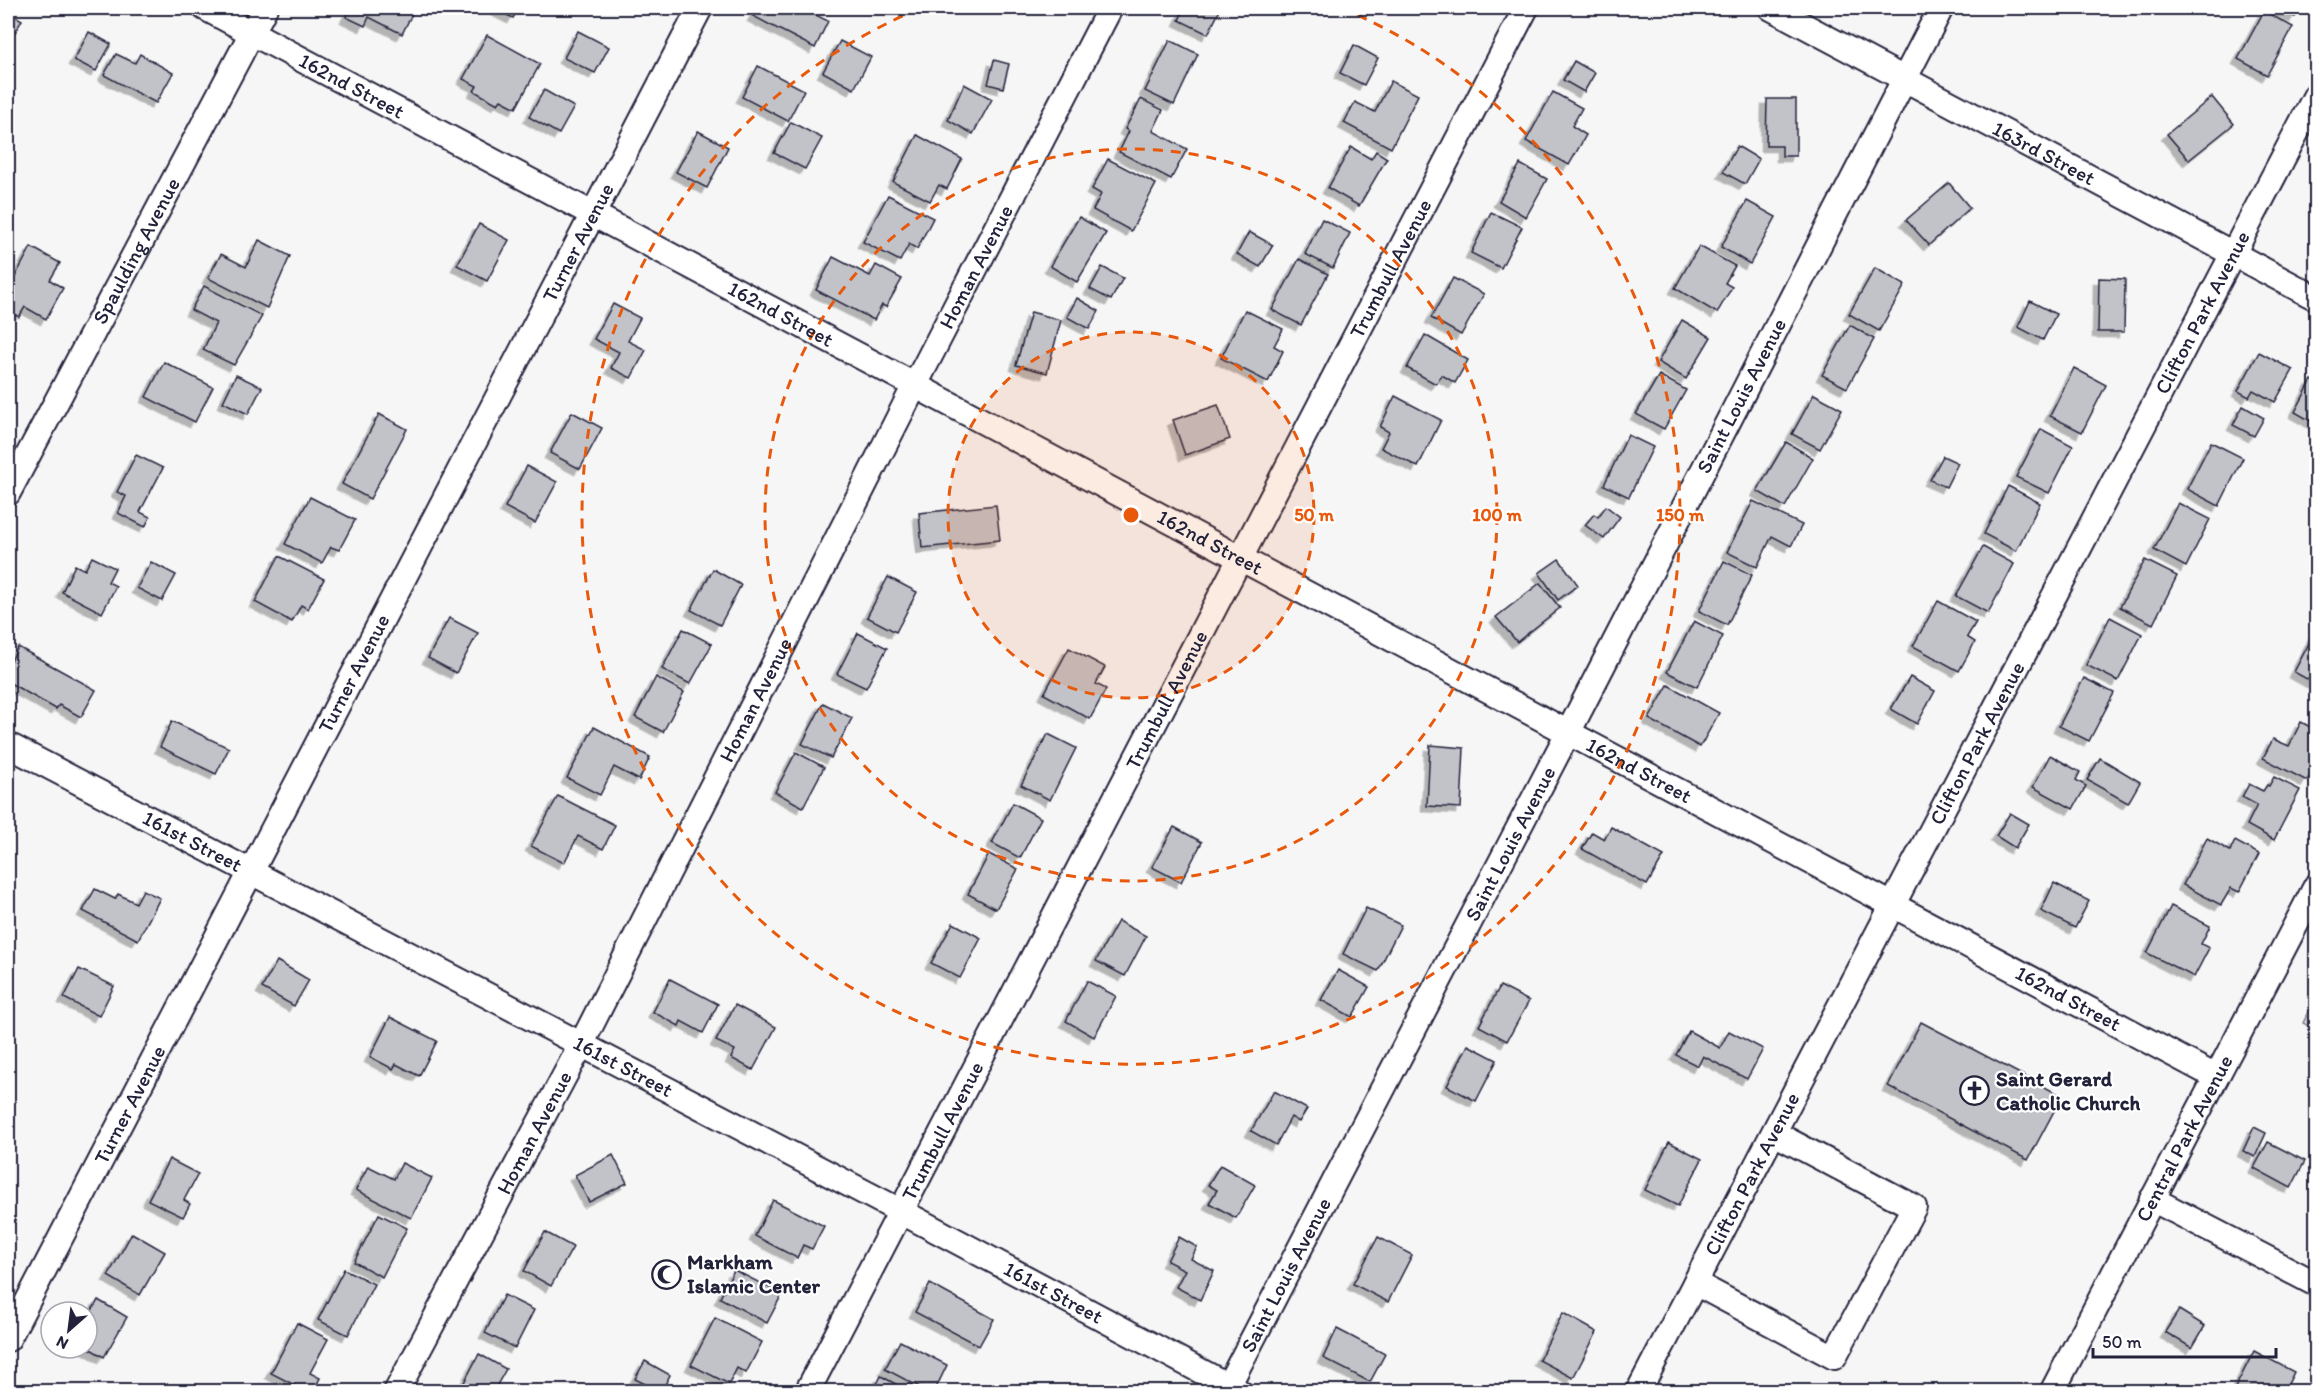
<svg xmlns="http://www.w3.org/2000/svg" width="2324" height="1399" font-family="Itim,sans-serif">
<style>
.green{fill:#d7d7db;stroke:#7c7c8b;stroke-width:1.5}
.building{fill:#c2c2c9;stroke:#22223b;stroke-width:1.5;filter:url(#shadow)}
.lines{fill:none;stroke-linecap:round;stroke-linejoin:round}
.minor-casing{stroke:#22223b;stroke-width:28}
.minor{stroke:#fff;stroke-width:24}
.ring{fill:none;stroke:#e8590c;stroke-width:3;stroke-dasharray:10 8}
.labels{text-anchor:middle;stroke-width:4.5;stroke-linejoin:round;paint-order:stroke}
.street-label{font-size:21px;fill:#22223b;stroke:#fff}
.poi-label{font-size:21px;font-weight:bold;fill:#22223b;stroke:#fff;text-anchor:start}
.centre{fill:#e8590c;stroke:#fff;stroke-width:3}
.ring-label{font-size:18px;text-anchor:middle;font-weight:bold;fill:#e8590c;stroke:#fff;stroke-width:4.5;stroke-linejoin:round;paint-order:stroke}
</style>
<defs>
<filter id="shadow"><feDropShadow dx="-5.5" dy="5.5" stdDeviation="0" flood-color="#0004"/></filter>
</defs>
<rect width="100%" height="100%" fill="#f6f6f7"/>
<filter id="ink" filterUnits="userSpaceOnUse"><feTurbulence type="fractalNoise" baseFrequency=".0167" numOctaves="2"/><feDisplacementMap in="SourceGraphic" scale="12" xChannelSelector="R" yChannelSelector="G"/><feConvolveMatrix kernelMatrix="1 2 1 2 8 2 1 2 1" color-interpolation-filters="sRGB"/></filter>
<g filter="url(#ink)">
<polygon class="green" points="2316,997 2316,1030 2303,1023"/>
<g class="building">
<polygon points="351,8 408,8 414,10 402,34 369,17 365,26 346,17"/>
<polygon points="493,8 519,8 513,18"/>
<polygon points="758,8 802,8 828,21 815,48 753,16"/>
<polygon points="1185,8 1221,8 1208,34 1179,20"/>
<polygon points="2276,8 2300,8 2295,17"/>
<polygon points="2264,11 2293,27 2267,75 2238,59"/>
<polygon points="8,12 22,20 10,41 8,39"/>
<polygon points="578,31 609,47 595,73 564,58"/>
<polygon points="89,32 111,44 96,71 74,60"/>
<polygon points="487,35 540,64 516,108 501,100 498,104 474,91 477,86 463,79"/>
<polygon points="1170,40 1198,54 1174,105 1145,91"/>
<polygon points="840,41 871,57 854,89 823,72"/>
<polygon points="1354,45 1378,58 1364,85 1340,73"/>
<polygon points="116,54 135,63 140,54 173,73 156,103 104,75"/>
<polygon points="994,60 1009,64 1003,88 988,84"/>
<polygon points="1574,61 1595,73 1584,92 1563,80"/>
<polygon points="758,66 804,90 788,121 742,97"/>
<polygon points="1391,81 1418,95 1391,148 1344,123 1355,102 1375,112"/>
<polygon points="964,84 992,99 973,134 948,120"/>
<polygon points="544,90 574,107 559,134 529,117"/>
<polygon points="1553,92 1582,108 1572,126 1586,135 1569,165 1526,141"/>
<polygon points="2212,97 2234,124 2189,160 2167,134"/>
<polygon points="1141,99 1163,110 1153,131 1187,149 1171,179 1119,152 1129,131 1125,129"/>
<polygon points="1767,99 1796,99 1796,156 1782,156 1782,146 1766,146"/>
<polygon points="791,122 822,138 805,169 774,153"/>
<polygon points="698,131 728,147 707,188 676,172"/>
<polygon points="917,135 962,159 947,189 939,185 930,201 893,182"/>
<polygon points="1737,146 1759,159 1745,184 1723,172"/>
<polygon points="1351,147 1371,159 1376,151 1387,158 1359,206 1328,188"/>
<polygon points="1108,159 1156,184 1131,231 1093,210 1101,194 1092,189"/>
<polygon points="1520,164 1547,179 1526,217 1499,201"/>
<polygon points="1949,183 1970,208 1929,245 1906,220"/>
<polygon points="888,195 933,218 917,249 909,244 900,261 863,242"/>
<polygon points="1747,201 1776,217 1750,264 1721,247"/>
<polygon points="1491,212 1522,227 1501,268 1471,253"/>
<polygon points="1079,217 1106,233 1077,282 1050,266"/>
<polygon points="1322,219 1350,233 1333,268 1305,254"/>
<polygon points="479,224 509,240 487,281 457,265"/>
<polygon points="1249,232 1273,245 1260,267 1237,254"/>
<polygon points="259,240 290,256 267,308 208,278 221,254 246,267"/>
<polygon points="1699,246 1735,266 1725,283 1732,287 1717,313 1675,288"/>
<polygon points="31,247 60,263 50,280 63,288 46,319 25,307 19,317 8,311 8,290"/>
<polygon points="833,257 870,276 876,265 902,279 886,307 882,305 874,320 816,290"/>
<polygon points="1299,259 1328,274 1301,325 1272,310"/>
<polygon points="1102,267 1123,278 1111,300 1090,289"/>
<polygon points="1875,268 1905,285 1879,331 1849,314"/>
<polygon points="1453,278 1484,294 1461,335 1431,318"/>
<polygon points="2099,278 2125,279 2124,332 2098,332"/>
<polygon points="204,286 262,316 234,365 203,350 216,323 191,310"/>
<polygon points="1077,298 1099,311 1089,329 1067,317"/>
<polygon points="2030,301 2056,314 2043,340 2018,327"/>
<polygon points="613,304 640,318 628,341 646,350 631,378 611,368 619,352 594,339"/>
<polygon points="1245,310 1283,329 1274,346 1283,351 1268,382 1221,358"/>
<polygon points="1031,312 1061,320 1047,373 1016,365"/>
<polygon points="1682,320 1711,337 1686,379 1658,362"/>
<polygon points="1850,325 1874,339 1847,388 1822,375"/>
<polygon points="1425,335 1468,360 1455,383 1442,375 1436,384 1407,368"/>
<polygon points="2259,352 2293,370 2275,402 2253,390 2249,397 2238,391"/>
<polygon points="164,362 213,387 195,422 146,397"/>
<polygon points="2074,368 2106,385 2082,432 2050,416"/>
<polygon points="236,375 262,387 248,414 223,402"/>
<polygon points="1659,375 1686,390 1664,429 1636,414"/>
<polygon points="2312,380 2316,383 2316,424 2295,412"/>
<polygon points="1814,394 1842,409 1820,449 1792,434"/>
<polygon points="1395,396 1441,420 1418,467 1381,448 1389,432 1380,427"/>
<polygon points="1218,405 1230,439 1185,455 1173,420"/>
<polygon points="2243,406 2264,418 2254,436 2233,425"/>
<polygon points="572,412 602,428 580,469 550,453"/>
<polygon points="379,414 407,429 370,499 342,484"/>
<polygon points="2041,429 2073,446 2049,493 2016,477"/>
<polygon points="1628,435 1653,447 1629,497 1604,485"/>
<polygon points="1786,442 1813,458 1785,507 1757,491"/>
<polygon points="2211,442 2243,458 2219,506 2187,489"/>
<polygon points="136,455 163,468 140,512 150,517 145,527 118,513 126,496 117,492"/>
<polygon points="1943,456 1958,463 1946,487 1930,480"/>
<polygon points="527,466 557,482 535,523 505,507"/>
<polygon points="2008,486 2040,503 2016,551 1984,534"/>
<polygon points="310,497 355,520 339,550 331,547 322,563 285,544"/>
<polygon points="1753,501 1802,525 1791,546 1772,536 1757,567 1727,552"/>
<polygon points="2178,503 2210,519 2186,567 2154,550"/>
<polygon points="996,505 1000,540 922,548 919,513"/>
<polygon points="1606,506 1620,517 1604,539 1585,525 1594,514 1598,517"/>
<polygon points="1983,547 2014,564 1988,613 1956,596"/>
<polygon points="279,556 324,579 308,609 301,605 292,622 255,602"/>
<polygon points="92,557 115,568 108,582 116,586 102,613 62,592 75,565 85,570"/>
<polygon points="1559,559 1578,585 1558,600 1539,573"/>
<polygon points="2145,560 2177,576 2153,624 2120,607"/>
<polygon points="1724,561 1752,575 1727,625 1699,611"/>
<polygon points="151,562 176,575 162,601 137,588"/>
<polygon points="713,569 741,585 720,625 691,610"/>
<polygon points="888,577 917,592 896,632 867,617"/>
<polygon points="1540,583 1560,608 1517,642 1496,617"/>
<polygon points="1938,601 1976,622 1967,637 1975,642 1959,671 1913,646"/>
<polygon points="2110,617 2142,634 2118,681 2086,665"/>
<polygon points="449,618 478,633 456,673 428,658"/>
<polygon points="1694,621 1723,636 1697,687 1667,672"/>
<polygon points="683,629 712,644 690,684 662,669"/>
<polygon points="2316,630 2316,684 2294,672"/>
<polygon points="858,633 887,648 866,688 837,674"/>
<polygon points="18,647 96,690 81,717 59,705 56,709 8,682 8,667"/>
<polygon points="1069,648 1105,667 1096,684 1106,689 1090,719 1044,694"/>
<polygon points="656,677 684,692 663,732 635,717"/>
<polygon points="1910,677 1935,691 1917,724 1891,709"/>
<polygon points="2084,678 2114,693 2089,741 2059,726"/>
<polygon points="1668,685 1719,713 1700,747 1649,719"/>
<polygon points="823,703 852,718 831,758 802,744"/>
<polygon points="172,721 229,748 216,774 160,747"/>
<polygon points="2301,722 2316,730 2316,763 2307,781 2263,758 2273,739 2289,746"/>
<polygon points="594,727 650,757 639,780 614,767 600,795 567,778"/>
<polygon points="1048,734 1076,748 1050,800 1021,785"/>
<polygon points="1430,745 1464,748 1461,808 1427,806"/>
<polygon points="796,752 824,767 803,807 775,792"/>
<polygon points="2050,755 2080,772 2076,780 2086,786 2073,809 2033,787"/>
<polygon points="2100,758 2140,782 2128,803 2087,780"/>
<polygon points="2274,777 2300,790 2274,840 2247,825 2257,805 2242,797 2249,784 2263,791 2267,785 2269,786"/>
<polygon points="558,796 615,825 603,849 578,836 564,863 531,846"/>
<polygon points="1013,803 1041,818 1020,858 992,843"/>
<polygon points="2010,813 2029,824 2015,848 1996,836"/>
<polygon points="1174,827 1202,842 1181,882 1152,867"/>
<polygon points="1611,827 1664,856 1647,885 1582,849 1592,832 1604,839"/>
<polygon points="2207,838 2230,851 2235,841 2259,854 2239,892 2231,888 2221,905 2183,885"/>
<polygon points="989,854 1018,869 996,909 968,894"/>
<polygon points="2054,883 2089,901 2075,928 2041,911"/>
<polygon points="95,889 115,899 118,894 136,903 143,890 160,898 138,940 83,911"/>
<polygon points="2171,906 2210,926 2201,944 2209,948 2194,977 2147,953"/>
<polygon points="1366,908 1401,925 1378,971 1343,954"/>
<polygon points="1118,921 1146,936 1125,976 1096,961"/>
<polygon points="953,923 981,938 960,978 931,963"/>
<polygon points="277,961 309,980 294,1006 262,988"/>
<polygon points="79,969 114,986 99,1016 64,998"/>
<polygon points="1338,970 1369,987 1352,1017 1321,1000"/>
<polygon points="670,979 718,1004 703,1033 681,1021 679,1026 653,1012"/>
<polygon points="1087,981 1116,996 1094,1037 1066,1021"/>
<polygon points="1500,986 1529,1001 1507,1041 1479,1026"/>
<polygon points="735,1005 776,1027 753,1070 731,1058 735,1050 716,1041"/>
<polygon points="390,1017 437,1041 419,1076 396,1064 393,1069 370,1057"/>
<polygon points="1921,1022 2062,1096 2028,1160 1888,1086"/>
<polygon points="1689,1031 1720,1048 1729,1031 1763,1049 1747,1079 1703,1056 1698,1066 1676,1055"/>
<polygon points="1468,1045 1497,1060 1476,1101 1447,1086"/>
<polygon points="1274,1091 1307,1109 1299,1122 1291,1117 1276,1145 1251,1131"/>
<polygon points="2254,1127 2266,1133 2255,1157 2243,1151"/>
<polygon points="1669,1142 1702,1159 1678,1206 1645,1190"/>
<polygon points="2268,1142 2305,1161 2291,1188 2254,1168"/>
<polygon points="613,1155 627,1183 589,1202 575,1175"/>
<polygon points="169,1159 198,1174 184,1200 190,1204 183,1217 148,1200"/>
<polygon points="402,1163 432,1178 411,1218 356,1190 368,1166 394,1179"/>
<polygon points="1220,1165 1255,1185 1236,1218 1209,1203 1217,1190 1208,1185"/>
<polygon points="773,1200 824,1226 812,1249 803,1245 797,1258 755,1236"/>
<polygon points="379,1214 407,1228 382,1277 354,1262"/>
<polygon points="545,1232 573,1247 551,1286 524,1271"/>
<polygon points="132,1233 165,1252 140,1295 108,1276"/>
<polygon points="1179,1237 1197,1247 1191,1259 1214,1271 1200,1300 1176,1287 1185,1270 1167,1261"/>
<polygon points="1378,1237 1412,1255 1388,1302 1353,1284"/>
<polygon points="344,1269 374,1284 348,1335 318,1320"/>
<polygon points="734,1270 782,1294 767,1323 720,1298"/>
<polygon points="930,1284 994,1319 979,1346 915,1312"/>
<polygon points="504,1295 534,1310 515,1348 485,1333"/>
<polygon points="98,1300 127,1317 104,1357 87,1347 87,1319"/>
<polygon points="2179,1310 2205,1326 2192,1348 2165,1332"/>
<polygon points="1563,1313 1597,1332 1573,1378 1539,1360"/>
<polygon points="715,1318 762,1342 746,1373 737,1368 729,1384 691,1365"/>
<polygon points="297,1323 328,1339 310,1373 320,1378 313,1392 308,1392 271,1373"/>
<polygon points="1337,1329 1385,1354 1370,1382 1323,1358"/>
<polygon points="900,1341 947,1365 934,1392 929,1392 885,1369"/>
<polygon points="2254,1351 2294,1372 2284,1392 2233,1392"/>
<polygon points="479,1354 506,1369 493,1392 459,1392"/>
<polygon points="645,1361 670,1375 661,1392 635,1379"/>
<polygon points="881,1376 910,1392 873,1392"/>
</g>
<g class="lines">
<defs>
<g id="minor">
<path id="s1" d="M205,8L2216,1077"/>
<path id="s2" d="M1771,8L2316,298"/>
<path id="s3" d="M8,493L265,8"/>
<path id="s4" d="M8,745L902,1212L1240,1392"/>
<polyline points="2152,1199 2316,1284"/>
<polyline points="1695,1283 1834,1357 1914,1207 1774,1133"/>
<path id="s5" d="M8,1339L700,8"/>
<path id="s6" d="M396,1392L581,1045L915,385L1110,8"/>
<path id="s7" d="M807,1392L1526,8"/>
<path id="s8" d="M1225,1392L1568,733L1941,8"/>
<path id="s9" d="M1638,1392L2316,95"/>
<path id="s10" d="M2052,1392L2316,886"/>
</g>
</defs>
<use href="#minor" class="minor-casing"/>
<use href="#minor" class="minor"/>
</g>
</g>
<circle cx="1131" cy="515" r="183" fill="#e8590c" fill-opacity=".12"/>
<g class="ring">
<circle cx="1131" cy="515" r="183"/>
<circle cx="1131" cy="515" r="366"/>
<path d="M1341 8A549 549 0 1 1 921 8"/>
</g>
<defs>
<symbol id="church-ring" viewBox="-11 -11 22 22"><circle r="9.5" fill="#fff" stroke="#22223b" stroke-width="1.5"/><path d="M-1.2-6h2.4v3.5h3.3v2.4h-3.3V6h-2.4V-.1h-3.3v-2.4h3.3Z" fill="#22223b"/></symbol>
<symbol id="mosque-ring" viewBox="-11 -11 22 22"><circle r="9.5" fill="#fff" stroke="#22223b" stroke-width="1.5"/><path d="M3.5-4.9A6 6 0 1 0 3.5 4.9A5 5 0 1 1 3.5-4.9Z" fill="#22223b"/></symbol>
</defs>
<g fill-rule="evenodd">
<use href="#church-ring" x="1958" y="1074" width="33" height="33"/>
<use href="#mosque-ring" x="650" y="1258" width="33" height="33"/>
</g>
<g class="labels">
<g class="street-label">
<text dy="7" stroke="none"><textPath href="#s1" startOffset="166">162nd Street</textPath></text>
<text dy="7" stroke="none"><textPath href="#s2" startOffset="309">163rd Street</textPath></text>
<text dy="7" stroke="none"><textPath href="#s5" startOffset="1236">Turner Avenue</textPath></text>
<text dy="7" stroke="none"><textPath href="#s3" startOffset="274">Spaulding Avenue</textPath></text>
<text dy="7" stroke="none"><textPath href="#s6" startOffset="1266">Homan Avenue</textPath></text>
<text dy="7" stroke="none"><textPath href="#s7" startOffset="1266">Trumbull Avenue</textPath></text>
<text dy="7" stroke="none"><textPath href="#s9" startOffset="1218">Clifton Park Avenue</textPath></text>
<text dy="7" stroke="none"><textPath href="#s1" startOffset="652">162nd Street</textPath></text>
<text dy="7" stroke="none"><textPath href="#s8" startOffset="1122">Saint Louis Avenue</textPath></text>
<text dy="7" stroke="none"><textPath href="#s1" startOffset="1138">162nd Street</textPath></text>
<text dy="7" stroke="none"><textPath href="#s5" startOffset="750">Turner Avenue</textPath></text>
<text dy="7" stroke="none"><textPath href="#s7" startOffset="780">Trumbull Avenue</textPath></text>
<text dy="7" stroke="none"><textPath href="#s6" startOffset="780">Homan Avenue</textPath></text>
<text dy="7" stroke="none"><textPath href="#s9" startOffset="732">Clifton Park Avenue</textPath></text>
<text dy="7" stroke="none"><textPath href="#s1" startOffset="1624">162nd Street</textPath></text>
<text dy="7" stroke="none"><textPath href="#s4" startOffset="208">161st Street</textPath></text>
<text dy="7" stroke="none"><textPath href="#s8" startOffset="618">Saint Louis Avenue</textPath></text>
<text dy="7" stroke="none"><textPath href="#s1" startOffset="2110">162nd Street</textPath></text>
<text dy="7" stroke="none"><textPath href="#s4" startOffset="694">161st Street</textPath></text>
<text dy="7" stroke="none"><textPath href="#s5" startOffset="264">Turner Avenue</textPath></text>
<text dy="7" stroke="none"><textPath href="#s7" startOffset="294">Trumbull Avenue</textPath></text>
<text dy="7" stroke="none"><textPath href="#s6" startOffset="294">Homan Avenue</textPath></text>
<text dy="7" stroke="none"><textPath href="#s10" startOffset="286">Central Park Avenue</textPath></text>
<text dy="7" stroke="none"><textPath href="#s9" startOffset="246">Clifton Park Avenue</textPath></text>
<text dy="7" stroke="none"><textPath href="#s8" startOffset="132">Saint Louis Avenue</textPath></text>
<text dy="7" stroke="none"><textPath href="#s4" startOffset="1180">161st Street</textPath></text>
</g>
<g class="poi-label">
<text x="1996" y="1086">Saint Gerard<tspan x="1996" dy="24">Catholic Church</tspan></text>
<text x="687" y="1269">Markham<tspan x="687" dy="24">Islamic Center</tspan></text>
</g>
</g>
<circle cx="1131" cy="515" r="9" class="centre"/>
<g class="ring-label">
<text x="1314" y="521">50 m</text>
<text x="1497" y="521">100 m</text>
<text x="1680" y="521">150 m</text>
</g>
<rect width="2324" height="1399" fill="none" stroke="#fff" stroke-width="30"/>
<rect x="15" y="15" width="2294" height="1369" fill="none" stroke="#22223b" stroke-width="2" filter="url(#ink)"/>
<g transform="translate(69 1330) rotate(208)"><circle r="28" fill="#ffffff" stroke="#a7a7b1" stroke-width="1.5"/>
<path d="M0-4.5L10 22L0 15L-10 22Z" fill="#22223b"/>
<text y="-9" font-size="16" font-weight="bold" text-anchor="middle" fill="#22223b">N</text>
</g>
<path d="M2093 1348v9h183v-9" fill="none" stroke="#22223b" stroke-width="3"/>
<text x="2102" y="1348" font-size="18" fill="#22223b" stroke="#ffffff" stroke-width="4.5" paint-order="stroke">50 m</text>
</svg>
